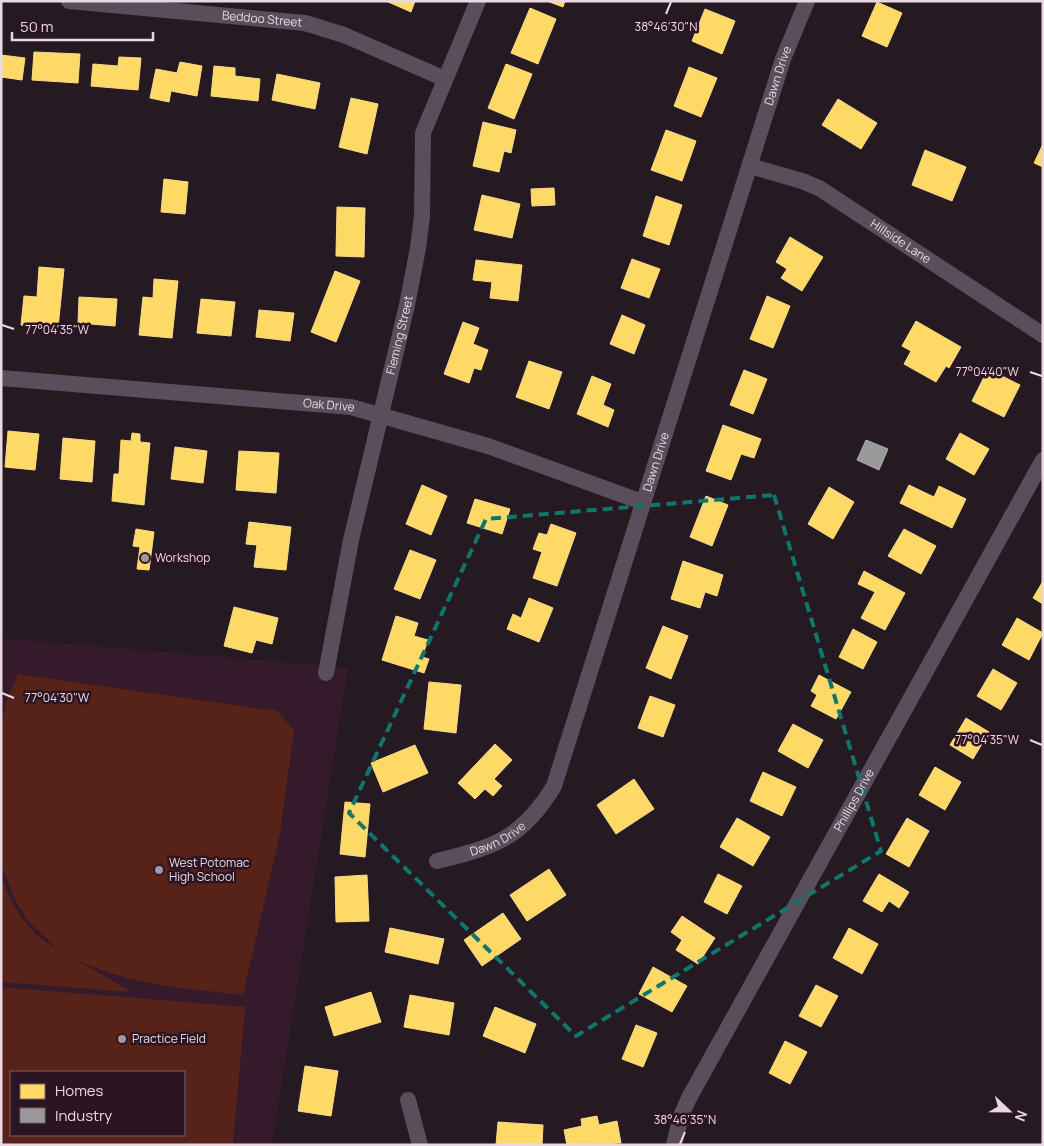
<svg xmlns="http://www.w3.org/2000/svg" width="1044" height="1146" font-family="Manrope,sans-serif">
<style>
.built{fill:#341a2a;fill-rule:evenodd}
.green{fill:#572318;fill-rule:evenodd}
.homes{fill:#ffd966;stroke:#f8d98b}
.industry{fill:#999;stroke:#b1acaf}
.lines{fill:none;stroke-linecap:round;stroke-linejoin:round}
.minor{stroke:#5a4e5c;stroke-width:16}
.marked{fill:none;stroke:#0f766e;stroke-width:4;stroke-dasharray:10 6;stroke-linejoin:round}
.ticks{fill:none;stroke:#e9d8e1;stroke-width:2}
.poi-dot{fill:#a5969e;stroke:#2b1523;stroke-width:2}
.labels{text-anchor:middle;stroke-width:5;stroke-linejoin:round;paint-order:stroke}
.street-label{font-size:12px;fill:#e9d8e1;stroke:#2b1523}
.poi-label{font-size:12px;fill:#e9d8e1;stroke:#2b1523;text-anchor:start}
.ticks-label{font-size:12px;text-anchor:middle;fill:#e9d8e1;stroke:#2b1523;stroke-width:5;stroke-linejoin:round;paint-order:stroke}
</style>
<rect width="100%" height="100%" fill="#261a22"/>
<path class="built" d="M1,638L348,668L272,1145H1ZM11,1072H184V1135H11Z"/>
<g class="green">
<path d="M18,674L277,711L294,730L280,833L243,995C185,988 124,985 72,957L131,992L1,982V876C11,903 29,937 57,948L29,922L16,902L1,863V724L8,697Z"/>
<path d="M1,987L245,1007L233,1145H1ZM11,1072H184V1135H11Z"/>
</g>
<g class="homes">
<polygon points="386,1 415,1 411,12"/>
<polygon points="547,1 565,1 563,7"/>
<polygon points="877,2 902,13 887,47 862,36"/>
<polygon points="530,8 556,19 538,64 511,53"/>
<polygon points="705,9 735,21 722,54 692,41"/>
<polygon points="34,52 80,54 78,83 32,80"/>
<polygon points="1,55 25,58 22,80 1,77"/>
<polygon points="119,57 141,58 138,90 91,86 93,64 118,66"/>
<polygon points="180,62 202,66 197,96 171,91 169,102 150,98 156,69 177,73"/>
<polygon points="506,64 532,74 514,119 488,108"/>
<polygon points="214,66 235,68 235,76 260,79 258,101 211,96"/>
<polygon points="689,67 717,78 701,117 674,106"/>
<polygon points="277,74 320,83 315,109 272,100"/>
<polygon points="351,98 378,104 367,154 339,147"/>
<polygon points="838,99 877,123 861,149 822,125"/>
<polygon points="483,122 516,130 511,153 504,151 499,172 473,166"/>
<polygon points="666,130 696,141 682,181 651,170"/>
<polygon points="1043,144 1043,167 1034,163"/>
<polygon points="925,150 966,167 952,201 912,185"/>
<polygon points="164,179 188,182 185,214 161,212"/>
<polygon points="554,188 555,205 532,206 531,189"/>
<polygon points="482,195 520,204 512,238 474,230"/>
<polygon points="656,196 682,205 669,245 643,236"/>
<polygon points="337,207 365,208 364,257 336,256"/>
<polygon points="790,237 823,257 802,291 781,278 787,269 776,262"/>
<polygon points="632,259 660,269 649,298 621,288"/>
<polygon points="476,260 522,265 518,301 490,298 492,282 473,280"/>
<polygon points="39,267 64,269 58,328 21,325 24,296 37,297"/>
<polygon points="335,271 360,281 336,342 311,332"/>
<polygon points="154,279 178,281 172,338 139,335 143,297 153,298"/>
<polygon points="767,296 790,306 773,348 750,339"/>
<polygon points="79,297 117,299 115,326 78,323"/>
<polygon points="201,299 235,302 231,336 197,333"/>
<polygon points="259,310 294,313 290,341 256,337"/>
<polygon points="622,315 645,325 634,354 610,344"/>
<polygon points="916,321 961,347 949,368 946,366 936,382 904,364 911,351 902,346"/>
<polygon points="463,322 479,328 473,344 488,350 481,370 474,368 469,383 444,374"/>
<polygon points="529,361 562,372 549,409 516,397"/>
<polygon points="988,369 1020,385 1004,417 972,401"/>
<polygon points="744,370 767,379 753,414 730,405"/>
<polygon points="592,376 611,384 603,405 614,410 608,427 577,414"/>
<polygon points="723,425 761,439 754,458 741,454 731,480 706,471"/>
<polygon points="8,431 39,434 35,470 5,467"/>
<polygon points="132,433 140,434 140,442 150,443 144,505 112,501 114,474 119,474 121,440 131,441"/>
<polygon points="960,433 989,449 974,475 946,459"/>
<polygon points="63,438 95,441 92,482 60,479"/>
<polygon points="175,447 207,451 203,483 171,479"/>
<polygon points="239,451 279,453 276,493 236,490"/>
<polygon points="422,485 447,496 431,535 406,524"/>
<polygon points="909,485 934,497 939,486 966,499 952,528 900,503"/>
<polygon points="829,487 854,502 833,539 808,524"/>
<polygon points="706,496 728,505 712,546 690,537"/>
<polygon points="475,499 510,509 502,534 467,523"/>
<polygon points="249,522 291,527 286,570 254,567 257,545 246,544"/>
<polygon points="551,524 576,533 557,586 533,578 542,552 533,549 539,533 547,535"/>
<polygon points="136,529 154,532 149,570 137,569 140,547 133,546"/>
<polygon points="904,529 936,546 921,574 888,556"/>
<polygon points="410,550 436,560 420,599 394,589"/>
<polygon points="683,561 723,575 717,596 705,592 700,608 671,599"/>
<polygon points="864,571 905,593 885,630 861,618 875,592 858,584"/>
<polygon points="1043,581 1043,604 1033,598"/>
<polygon points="529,598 553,608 539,642 507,629 513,614 521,618"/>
<polygon points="234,607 278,618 272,644 256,640 252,653 224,646"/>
<polygon points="396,616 418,623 414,636 428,640 422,657 429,659 424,673 382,660"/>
<polygon points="1017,618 1043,633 1029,660 1002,645"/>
<polygon points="663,626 688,636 671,679 646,668"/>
<polygon points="853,629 877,642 863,669 839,657"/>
<polygon points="993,669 1017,683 1001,710 977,696"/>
<polygon points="819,675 851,692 836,719 811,706 817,695 811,691"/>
<polygon points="429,682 461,685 456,733 424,729"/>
<polygon points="650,696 675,705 663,737 638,728"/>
<polygon points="966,718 989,732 973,759 950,745"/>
<polygon points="793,724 823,740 808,768 778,751"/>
<polygon points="495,744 512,760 494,779 502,786 493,796 485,789 475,799 458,783"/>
<polygon points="415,745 428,773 383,792 371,763"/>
<polygon points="935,767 961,782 945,810 919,795"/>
<polygon points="763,772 796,787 782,816 750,801"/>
<polygon points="634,779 654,809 616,834 597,805"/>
<polygon points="345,802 370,804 365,857 340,854"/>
<polygon points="737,818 770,837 753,866 720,847"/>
<polygon points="907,818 929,831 909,867 886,854"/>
<polygon points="549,869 566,895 527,921 510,895"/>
<polygon points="718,874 742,886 727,914 704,902"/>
<polygon points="879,874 909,892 899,908 889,901 882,912 863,901"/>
<polygon points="367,875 369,921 336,922 335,877"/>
<polygon points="503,913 521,939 482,966 464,940"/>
<polygon points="682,916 715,938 698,964 676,950 682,940 671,932"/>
<polygon points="390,928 444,939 438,964 385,952"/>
<polygon points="849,928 878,944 862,974 833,958"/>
<polygon points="653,967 687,986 672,1012 639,994"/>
<polygon points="816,985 838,996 821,1027 799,1016"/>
<polygon points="371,992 381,1022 334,1036 325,1007"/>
<polygon points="410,995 454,1003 449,1035 404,1027"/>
<polygon points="495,1007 536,1024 525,1053 483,1036"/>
<polygon points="636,1025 657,1033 643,1067 622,1059"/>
<polygon points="785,1041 807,1052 790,1084 769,1073"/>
<polygon points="305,1066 338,1071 331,1116 298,1111"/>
<polygon points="597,1116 599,1125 617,1121 621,1143 567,1145 564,1130 582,1126 581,1119"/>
<polygon points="498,1122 543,1125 542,1145 496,1145"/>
</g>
<polygon class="industry" points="866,440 888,449 879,470 857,460"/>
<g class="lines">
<g class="minor">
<path id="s1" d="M69,1L305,23L344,35L445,79"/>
<path id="s2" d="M750,166L802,181L819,188L1043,335"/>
<path id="s3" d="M1,378L351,407L488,446L642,502"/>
<path id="s4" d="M326,673L351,540L407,305L418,248L422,216L423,133L478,1"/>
<path id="s5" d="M437,861C494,847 522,839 554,786L783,59L807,1"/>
<polyline points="408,1100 420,1145"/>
<path id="s6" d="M674,1145L681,1116L689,1098L1043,460"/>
</g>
</g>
<path class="marked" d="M774,495L881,851L576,1036L349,813L486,519Z"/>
<path class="ticks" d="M666,14L671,2M2,325L14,329M1030,372L1042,376M2,693L14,698M1030,740L1042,745M680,1144L685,1132"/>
<g class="poi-dot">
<circle cx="145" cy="558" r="5"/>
<circle cx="159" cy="870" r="5"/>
<circle cx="122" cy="1039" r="5"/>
</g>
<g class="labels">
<g class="street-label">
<text dy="4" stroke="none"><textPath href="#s1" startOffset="194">Beddoo Street</textPath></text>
<text dy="4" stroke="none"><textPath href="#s5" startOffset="889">Dawn Drive</textPath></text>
<text dy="4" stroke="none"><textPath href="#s2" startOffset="170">Hillside Lane</textPath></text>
<text dy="4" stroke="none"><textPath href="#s4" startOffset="346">Fleming Street</textPath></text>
<text dy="4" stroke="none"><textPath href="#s3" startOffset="329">Oak Drive</textPath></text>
<text dy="4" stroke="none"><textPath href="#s5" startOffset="484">Dawn Drive</textPath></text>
<text dy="4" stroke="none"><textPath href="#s6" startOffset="390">Phillips Drive</textPath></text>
<text dy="4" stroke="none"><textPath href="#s5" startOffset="65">Dawn Drive</textPath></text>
</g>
<g class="poi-label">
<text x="155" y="562">Workshop</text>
<text x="169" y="867">West Potomac<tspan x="169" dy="14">High School</tspan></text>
<text x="132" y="1043">Practice Field</text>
</g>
</g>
<g class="ticks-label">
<text x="666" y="31">38°46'30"N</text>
<text x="57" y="334">77°04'35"W</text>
<text x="987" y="376">77°04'40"W</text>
<text x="57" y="702">77°04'30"W</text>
<text x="987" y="744">77°04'35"W</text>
<text x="685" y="1124">38°46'35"N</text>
</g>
<rect width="1044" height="1146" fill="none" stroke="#e9d8e1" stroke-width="5"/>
<rect x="10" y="1071" width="175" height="65" fill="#2b1523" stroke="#77636f"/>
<rect x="20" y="1084" width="25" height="15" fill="#ffd966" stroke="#77636f"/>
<text x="55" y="1096" font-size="15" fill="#e9d8e1">Homes</text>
<rect x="20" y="1108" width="25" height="15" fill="#999999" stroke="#77636f"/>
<text x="55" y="1121" font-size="15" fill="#e9d8e1">Industry</text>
<g transform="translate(1009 1111) rotate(112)" stroke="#2b1523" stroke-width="4" paint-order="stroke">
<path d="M0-4L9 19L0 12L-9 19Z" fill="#e9d8e1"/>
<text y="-8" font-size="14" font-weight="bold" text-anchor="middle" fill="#e9d8e1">N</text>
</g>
<path d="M12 32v8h141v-8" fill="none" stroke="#e9d8e1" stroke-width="2.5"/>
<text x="20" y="32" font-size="15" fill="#e9d8e1" stroke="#2b1523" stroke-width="4" paint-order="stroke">50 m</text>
</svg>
